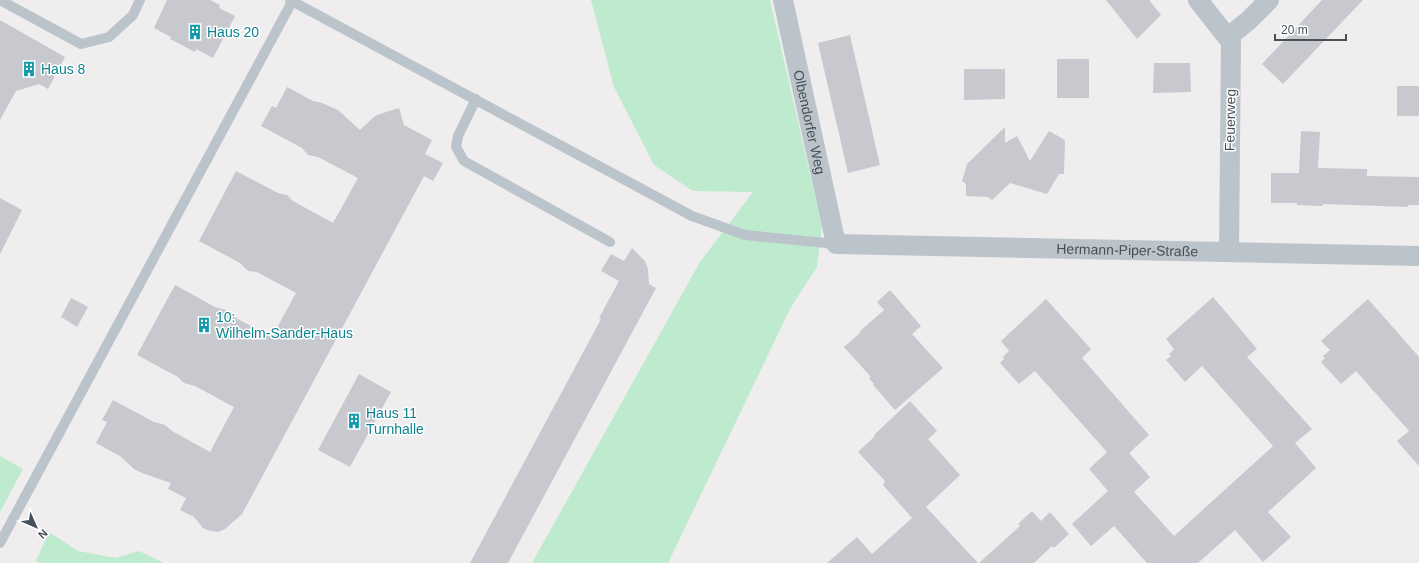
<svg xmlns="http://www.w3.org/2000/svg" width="1419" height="563" font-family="Helvetica,sans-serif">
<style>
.green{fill:#beeace}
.building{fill:#c7c9cf}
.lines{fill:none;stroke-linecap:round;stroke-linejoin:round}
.service{stroke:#bcc4cb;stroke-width:10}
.minor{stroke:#bcc4cb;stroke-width:20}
.labels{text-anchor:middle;stroke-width:3;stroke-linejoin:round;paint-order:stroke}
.culture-label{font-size:14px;fill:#0d838f;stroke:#fff;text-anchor:start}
.street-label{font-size:14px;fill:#475058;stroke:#fff}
</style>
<rect width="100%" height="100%" fill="#efeded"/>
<g class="green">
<polygon points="591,0 770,0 822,226 817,267 791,307 668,563 532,563 700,262 753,192 693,191 654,165 614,87"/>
<polygon points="0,456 23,469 0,512"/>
<polygon points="49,532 78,551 116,558 139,551 164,563 40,563 36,561"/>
</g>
<g class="building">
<polygon points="167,0 210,0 220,5 219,8 235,16 213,58 196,49 195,52 170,39 171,37 154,28"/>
<polygon points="1106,0 1149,0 1161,15 1137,39"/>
<polygon points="1322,0 1363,0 1283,84 1262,64"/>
<polygon points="0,20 65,57 48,89 39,84 16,91 0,120"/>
<polygon points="850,35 880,165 848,173 818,43"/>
<rect x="1057" y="59" width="32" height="39"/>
<polygon points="1154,63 1190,63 1191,92 1153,93"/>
<polygon points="964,69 1005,69 1005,99 964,100"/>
<rect x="1397" y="86" width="22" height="30"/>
<polygon points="287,87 313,101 322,103 338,110 360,130 375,116 383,113 399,108 404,125 432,140 425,154 443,163 433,181 424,176 242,514 225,529 218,532 210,531 203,528 194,517 180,510 186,498 168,489 171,483 142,473 134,469 120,456 96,443 107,422 102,420 113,400 154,422 165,425 172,431 210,452 234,407 195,386 184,383 178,377 137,355 175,285 215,307 226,310 232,316 272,337 296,293 257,272 248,271 240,263 199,241 236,171 278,193 287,195 293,201 333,223 358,178 318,157 308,155 302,148 261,126 272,106 276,108"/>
<polygon points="1005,127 1005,143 1017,136 1030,161 1049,131 1065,140 1064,174 1059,174 1047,194 1010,183 992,200 988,197 966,196 966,184 962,181 967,164"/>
<polygon points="1301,131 1320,132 1318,168 1367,169 1367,176 1419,177 1419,205 1408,205 1408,207 1323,204 1322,206 1297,205 1297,203 1271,203 1271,173 1299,173"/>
<polygon points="0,198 22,210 0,254"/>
<polygon points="632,248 645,261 648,269 649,284 656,288 508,563 470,563 601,319 599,318 619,281 601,271 611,254 624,261"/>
<polygon points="890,290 921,326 912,334 943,368 895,410 873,385 874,384 869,378 871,377 844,347 861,332 860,331 884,310 877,302"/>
<polygon points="1213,297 1257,349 1247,357 1312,429 1295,443 1316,468 1268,512 1291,537 1263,562 1235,530 1198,563 1147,563 1114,526 1091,546 1072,524 1108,491 1089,469 1107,452 1035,371 1019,384 1000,363 1004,359 1003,357 1009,351 1001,341 1046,299 1091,349 1082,358 1149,435 1129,453 1150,477 1134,492 1174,536 1273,446 1202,366 1185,382 1166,360 1171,356 1169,354 1174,349 1166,339"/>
<polygon points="71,298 88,307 77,327 61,317"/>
<polygon points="1368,299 1419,357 1419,466 1397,441 1409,431 1356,371 1341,384 1321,362 1325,358 1323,356 1330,350 1321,341"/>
<polygon points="359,374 391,392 350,467 318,450"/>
<polygon points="910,401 937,431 928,439 960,475 926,507 978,563 827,563 857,537 872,554 912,518 883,485 885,481 858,452 875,436 874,435"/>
<polygon points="1032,511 1041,521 1050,512 1069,534 1054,548 1052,546 1034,563 979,563 1020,526 1018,524"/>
</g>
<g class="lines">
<g class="service">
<polyline points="0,0 81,44 109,37 133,15 140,0"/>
<polyline points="290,0 692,216 745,235 836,244"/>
<polyline points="476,99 458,136 456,147 464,161 610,242"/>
<polyline points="0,543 293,0"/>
</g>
<g class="minor">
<path id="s1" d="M783,0L836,244L1419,256"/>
<polyline points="1198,0 1231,42 1229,251"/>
<polyline points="1228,37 1248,21 1269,0"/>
</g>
</g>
<defs>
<symbol id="building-bare" viewBox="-9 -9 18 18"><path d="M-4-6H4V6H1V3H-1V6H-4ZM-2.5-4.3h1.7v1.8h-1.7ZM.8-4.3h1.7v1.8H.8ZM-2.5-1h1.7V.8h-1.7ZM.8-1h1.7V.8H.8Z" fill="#0f9aa8" stroke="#fff" stroke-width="2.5" paint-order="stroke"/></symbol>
</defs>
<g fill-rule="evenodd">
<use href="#building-bare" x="184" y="21" width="22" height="22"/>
<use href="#building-bare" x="18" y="58" width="22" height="22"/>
<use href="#building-bare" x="193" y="314" width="22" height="22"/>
<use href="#building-bare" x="343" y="410" width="22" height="22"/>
</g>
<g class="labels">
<g class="culture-label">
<text x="207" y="37">Haus 20</text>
<text x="41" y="74">Haus 8</text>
<text x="216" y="322">10:<tspan x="216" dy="16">Wilhelm-Sander-Haus</tspan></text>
<text x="366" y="418">Haus 11<tspan x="366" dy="16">Turnhalle</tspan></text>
</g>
<g class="street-label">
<text transform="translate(1230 120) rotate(-89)" y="5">Feuerweg</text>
<text dy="5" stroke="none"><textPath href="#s1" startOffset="125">Olbendorfer Weg</textPath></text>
<text dy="5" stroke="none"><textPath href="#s1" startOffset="541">Hermann-Piper-Straße</textPath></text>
</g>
</g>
<g transform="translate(36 527) rotate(135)" stroke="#ffffff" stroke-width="3" paint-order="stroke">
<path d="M0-3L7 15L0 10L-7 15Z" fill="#475058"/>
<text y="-6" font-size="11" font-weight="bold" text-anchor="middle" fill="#475058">N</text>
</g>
<path d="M1275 34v6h71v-6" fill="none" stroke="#475058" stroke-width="2"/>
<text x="1281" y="34" font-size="12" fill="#475058" stroke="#ffffff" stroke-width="3" paint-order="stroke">20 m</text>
</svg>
